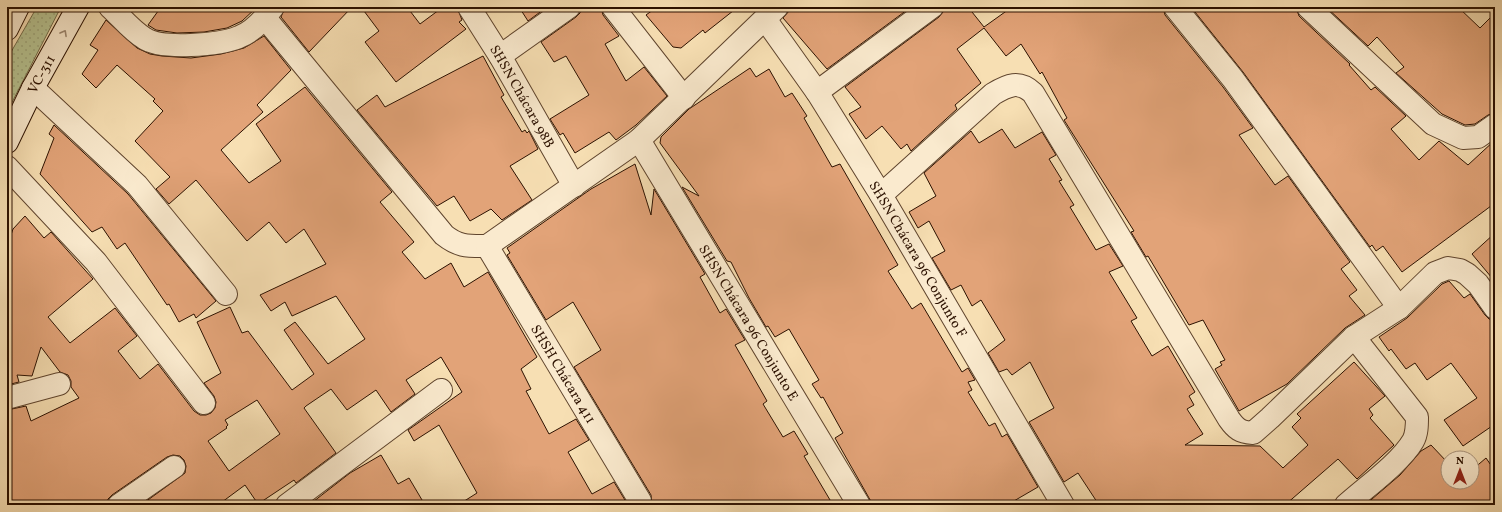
<svg xmlns="http://www.w3.org/2000/svg" width="1502" height="512" font-family="Vollkorn,serif">
<style>
.grass{fill:url(#grass-dots);stroke:#726a48}
.building{fill:#e2a378;stroke:#2c1100;fill-rule:evenodd}
.lines{fill:none;stroke-linecap:round;stroke-linejoin:round}
.street-casing{stroke:#5f442d;stroke-width:24}
.secondary-casing{stroke:#2c1100;stroke-width:24}
.street{stroke:#faeace;stroke-width:22}
.secondary{stroke:#faeace;stroke-width:22}
.oneway{stroke:#9d8871}
.labels{text-anchor:middle;stroke-width:3;stroke-linejoin:round;paint-order:stroke}
.street-label{font-size:14px;fill:#2c1100;stroke:#faeace}
</style>
<defs>
<pattern id="grass-dots" width="8" height="8" patternUnits="userSpaceOnUse"><rect width="8" height="8" fill="#b7c391"/><path d="M2 2h.1M6 6h.1" fill="none" stroke="#9ea67b" stroke-width="1.8" stroke-linecap="round"/></pattern>
</defs>
<rect width="100%" height="100%" fill="#f7dfb3"/>
<filter id="stains"><feTurbulence type="fractalNoise" baseFrequency=".005" numOctaves="4"/><feColorMatrix values="0 0 0 0 .2 0 0 0 0 .09 0 0 0 0 .02 0 0 0 .5 -.17"/></filter>
<radialGradient id="worn" r=".72"><stop offset=".6" stop-color="#630" stop-opacity="0"/><stop offset="1" stop-color="#630" stop-opacity=".3"/></radialGradient>
<polygon class="grass" points="37,7 61,7 7,112 7,59"/>
<g class="building">
<polygon points="161,7 257,7 242,21 227,28 204,32 177,33 156,30 148,25"/>
<polygon points="285,7 352,7 309,52 281,17"/>
<polygon points="361,7 407,7 420,24 443,7 457,7 462,20 459,22 466,29 396,82 365,42 379,31"/>
<polygon points="519,7 547,7 528,21"/>
<polygon points="581,7 601,7 603,15 619,36 605,44 626,81 644,67 667,96 636,125 616,140 609,132 575,153 563,133 560,135 550,119 589,95 566,56 554,62 541,42 576,17 580,13"/>
<polygon points="657,7 738,7 705,33 703,30 681,48 673,47 646,15"/>
<polygon points="789,7 911,7 827,69 783,18 789,11"/>
<polygon points="944,7 968,7 984,27 1012,7 1163,7 1165,15 1223,87 1253,128 1239,135 1275,185 1288,176 1350,262 1341,269 1357,290 1349,296 1365,315 1345,328 1287,384 1239,411 1215,369 1222,365 1220,362 1225,360 1203,320 1189,325 1148,256 1146,257 1131,232 1134,231 1064,120 1067,118 1042,72 1040,74 1021,44 1006,56 984,28 957,49 981,83 955,105 957,109 911,151 907,144 901,149 882,126 866,139 849,114 861,107 845,87 939,17 943,12"/>
<polygon points="1191,7 1296,7 1299,16 1350,64 1349,65 1371,90 1375,87 1406,116 1391,129 1419,160 1439,141 1468,165 1495,140 1495,203 1402,272 1383,246 1376,251 1372,245 1370,247 1243,72"/>
<polygon points="1326,7 1458,7 1480,28 1495,13 1495,113 1488,115 1475,124 1465,125 1442,114 1396,73 1404,67 1377,37 1368,46"/>
<path d="M106,20L137,48L150,54L162,56L191,58L221,54L244,48L264,36L291,70L257,105L263,112L221,150L249,183L281,161L256,124L305,87L392,192L380,202L414,242L402,252L425,279L451,263L464,287L488,272L537,357L521,369L531,389L526,391L549,434L576,419L589,440L568,452L592,494L614,482L628,505H458L477,493L439,425L414,441L408,430L462,392L441,357L406,380L415,394L391,412L376,390L347,410L331,389L306,406L304,408L336,453L296,483L294,480L258,504L245,485L218,505H141L185,473L186,466L184,460L180,456L173,455L167,457L112,495L108,499L107,505H7V410L26,406L31,421L79,398L71,387V381L68,375L60,372L41,347L32,376L17,375L19,382L7,385V247L13,229L25,216L44,238L51,232L93,279L48,317L70,343L115,308L137,336L118,351L140,379L158,364L194,411L200,415H206L211,413L215,408L216,402L214,396L204,383L221,373L197,322L230,307L242,333L248,331L292,390L314,374L284,330L295,322L328,364L365,339L336,296L292,316L285,302L271,311L260,295L326,264L304,229L286,243L269,222L247,241L196,180L169,204L156,189L170,177L135,141L163,111L153,101L155,99L117,65L96,88L82,74L98,50L90,45ZM257,400L280,434L229,471L208,441L227,428L226,427L228,425L225,420Z"/>
<polygon points="483,56 504,95 501,97 522,132 525,130 527,133 529,131 538,149 510,166 532,200 502,220 491,209 470,221 454,196 437,206 357,110 377,95 385,107"/>
<polygon points="750,68 756,77 769,69 785,97 792,93 807,116 804,118 832,167 840,164 898,265 888,271 912,309 921,303 962,372 968,368 975,380 968,382 972,390 968,392 989,426 995,423 1002,437 1007,434 1038,487 1007,505 873,505 835,438 843,433 823,397 821,398 812,384 819,380 789,329 775,337 768,326 766,327 749,298 731,262 727,261 682,187 699,196 660,143 661,137 689,109"/>
<polygon points="54,125 128,194 216,301 196,318 194,314 179,322 169,304 167,305 125,243 117,249 102,227 92,232 40,174 54,138 49,134"/>
<polygon points="1002,129 1015,148 1042,132 1056,155 1049,159 1062,180 1059,181 1074,205 1070,207 1096,250 1109,244 1123,266 1109,272 1137,318 1131,321 1152,356 1168,346 1195,392 1189,396 1194,405 1187,409 1203,434 1185,445 1260,446 1283,468 1308,445 1292,427 1301,418 1297,414 1354,362 1385,396 1369,409 1373,415 1370,418 1394,445 1357,479 1338,459 1285,505 1099,505 1078,473 1064,482 1029,422 1054,408 1030,362 1012,375 1007,369 999,372 988,353 1005,340 981,300 972,306 961,285 951,290 932,258 945,251 929,221 918,228 909,212 936,196 924,173 971,131 979,143"/>
<polygon points="635,164 651,215 654,189 705,274 700,277 720,313 726,309 745,340 735,345 767,401 763,404 783,437 794,431 808,454 804,456 833,505 652,505 651,495 574,367 601,350 573,302 546,320 507,255 510,253 507,248 591,189"/>
<polygon points="1495,233 1495,286 1490,279 1492,278 1472,254"/>
<polygon points="1449,281 1464,298 1470,294 1485,315 1489,319 1495,320 1495,424 1463,446 1444,420 1477,398 1451,363 1427,380 1415,363 1406,369 1391,349 1389,351 1379,337 1407,318 1442,284"/>
<polygon points="1431,445 1448,463 1448,482 1472,482 1472,470 1486,458 1495,471 1495,499 1489,505 1365,505 1400,475 1421,451"/>
<polygon points="381,455 398,484 409,478 425,505 309,505 350,473"/>
</g>
<g class="lines">
<defs>
<g id="street">
<path d="M110,7C121,17 131,30 144,38C161,50 220,45 239,37C252,32 265,18 273,7"/>
<path id="s1" d="M469,7L500,56L574,186"/>
<polyline points="613,7 684,98"/>
<polyline points="1175,7 1233,79 1399,308"/>
<polyline points="1308,7 1433,124 1463,138 1478,137 1495,125"/>
<path d="M265,18L444,235C459,247 468,246 487,246L639,140L777,7"/>
<path id="s2" d="M765,19L817,92L881,195L1063,505"/>
<polyline points="500,56 569,7"/>
<polyline points="33,88 137,185 226,294"/>
<polyline points="817,92 932,7"/>
<path id="s3" d="M639,140L859,505"/>
<polyline points="7,167 96,262 204,403"/>
<path d="M881,195L993,94C1008,85 1019,80 1033,93L1229,419C1236,429 1240,432 1253,433L1270,418L1354,337L1399,308L1435,273L1448,268L1460,270L1467,274L1478,284L1495,308"/>
<path id="s4" d="M487,246L640,501"/>
<polyline points="7,398 59,384"/>
<polyline points="119,505 174,467"/>
<polyline points="287,505 441,390"/>
<path d="M1346,505C1366,487 1400,463 1413,441C1417,434 1417,425 1417,417L1354,337"/>
</g>
<g id="secondary">
<polyline points="7,29 18,7"/>
<path id="s5" d="M7,142L33,88L78,7"/>
</g>
</defs>
<use href="#street" class="street-casing"/>
<use href="#secondary" class="secondary-casing"/>
<use href="#street" class="street"/>
<use href="#secondary" class="secondary"/>
</g>
<defs><path id="oneway-chevron" d="M-2-3.5L2.5 0L-2 3.5" fill="none" stroke-width="1.6" stroke-linecap="round" stroke-linejoin="round"/></defs>
<use class="oneway" href="#oneway-chevron" transform="translate(64 33) rotate(-61)"/>
<g class="labels">
<g class="street-label">
<text dy="5" stroke="none"><textPath href="#s5" startOffset="76">VC-311</textPath></text>
<text dy="5" stroke="none"><textPath href="#s1" startOffset="104">SHSN Chácara 98B</textPath></text>
<text dy="5" stroke="none"><textPath href="#s2" startOffset="285">SHSN Chácara 96 Conjunto F</textPath></text>
<text dy="5" stroke="none"><textPath href="#s3" startOffset="213">SHSN Chácara 96 Conjunto E</textPath></text>
<text dy="5" stroke="none"><textPath href="#s4" startOffset="149">SHSH Chácara 411</textPath></text>
</g>
</g>
<rect width="1502" height="512" fill="none" stroke="#f7dfb3" stroke-width="24"/>
<rect x="8" y="8" width="1486" height="496" fill="none" stroke="#2c1100" stroke-width="2"/>
<rect x="12" y="12" width="1478" height="488" fill="none" stroke="#2c1100"/>
<g transform="translate(1460 470)"><circle r="19" fill="#faeace" stroke="#a8937c"/>
<path d="M0-3L7 15L0 10L-7 15Z" fill="#8f2418"/>
<text y="-6" font-size="11" font-weight="bold" text-anchor="middle" fill="#2c1100">N</text>
</g>
<rect width="100%" height="100%" filter="url(#stains)"/>
<rect width="100%" height="100%" fill="url(#worn)"/>
</svg>
